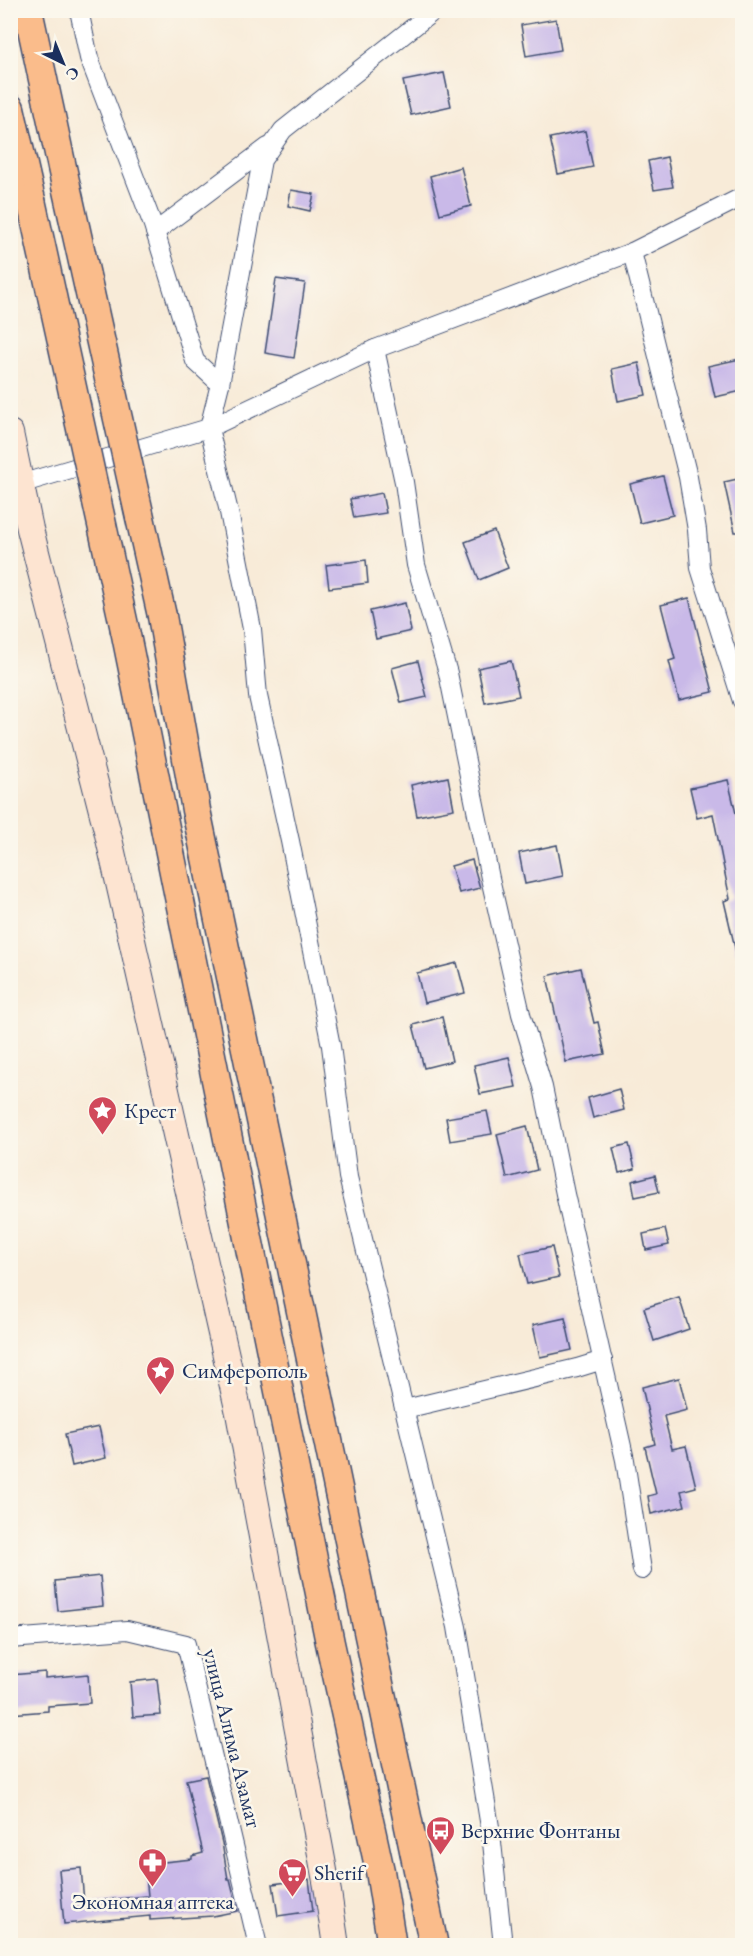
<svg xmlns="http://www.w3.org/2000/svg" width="753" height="1956" font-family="'EB Garamond',serif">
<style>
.building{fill:#c9b9e8}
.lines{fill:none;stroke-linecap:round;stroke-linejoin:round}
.street-casing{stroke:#3c4b70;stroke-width:20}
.secondary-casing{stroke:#3c4b70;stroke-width:28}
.primary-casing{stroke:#3c4b70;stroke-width:31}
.street{stroke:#fff;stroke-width:18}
.secondary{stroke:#fde4d1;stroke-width:26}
.primary{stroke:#fabc8b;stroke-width:28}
.primary-bridge-casing{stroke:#3c4b70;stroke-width:31;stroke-linecap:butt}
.primary-bridge{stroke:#fabc8b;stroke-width:28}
.labels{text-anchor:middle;stroke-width:5;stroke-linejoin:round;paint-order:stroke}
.poi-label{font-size:22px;fill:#1b2f5e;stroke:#fbf7ec;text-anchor:start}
.street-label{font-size:22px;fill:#1b2f5e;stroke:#fbf7ec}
</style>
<rect width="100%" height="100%" fill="#fbf7ec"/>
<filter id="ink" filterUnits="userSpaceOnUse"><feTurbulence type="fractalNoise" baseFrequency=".0167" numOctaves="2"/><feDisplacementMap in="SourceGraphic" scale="12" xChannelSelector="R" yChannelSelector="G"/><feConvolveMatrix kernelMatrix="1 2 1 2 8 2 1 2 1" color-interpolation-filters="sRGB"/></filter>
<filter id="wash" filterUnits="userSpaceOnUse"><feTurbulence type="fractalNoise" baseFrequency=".008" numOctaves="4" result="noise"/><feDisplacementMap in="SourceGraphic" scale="24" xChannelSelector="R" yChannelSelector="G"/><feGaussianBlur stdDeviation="1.35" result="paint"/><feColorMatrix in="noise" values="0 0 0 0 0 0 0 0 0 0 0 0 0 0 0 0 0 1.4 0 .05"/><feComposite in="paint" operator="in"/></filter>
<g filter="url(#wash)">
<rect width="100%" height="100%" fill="#f8ebd8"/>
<g id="blocks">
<g class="building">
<polygon points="556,19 561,50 526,56 521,25"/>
<polygon points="444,73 451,106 411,115 403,81"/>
<polygon points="585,131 593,167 558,174 550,138"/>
<polygon points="667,157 673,187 654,190 648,161"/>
<polygon points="461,167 471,206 440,214 430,176"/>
<polygon points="291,190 314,194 310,211 288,206"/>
<polygon points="276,279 305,283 294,358 265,353"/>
<polygon points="740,359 742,372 742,391 715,397 708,366"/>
<polygon points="639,363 646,395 618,401 612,369"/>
<polygon points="663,476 673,515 640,523 630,484"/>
<polygon points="742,478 742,532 735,532 724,482"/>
<polygon points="382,493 386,513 354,518 350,499"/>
<polygon points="494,531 508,568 479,580 465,542"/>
<polygon points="366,560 368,583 329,588 326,565"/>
<polygon points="689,598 713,692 679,700 669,661 675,659 661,605"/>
<polygon points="405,603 411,631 376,639 370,611"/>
<polygon points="418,661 427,697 401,703 392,668"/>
<polygon points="511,661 519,696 485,703 478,668"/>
<polygon points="448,777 454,809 417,816 411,785"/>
<polygon points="728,780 738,822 742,822 742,952 736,952 724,901 730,899 713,814 697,818 690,788"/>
<polygon points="557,845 563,876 525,884 519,853"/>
<polygon points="472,860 480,888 459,893 451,866"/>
<polygon points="457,963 465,993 424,1003 417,973"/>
<polygon points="581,968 594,1023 598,1022 605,1054 566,1062 547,976"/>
<polygon points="442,1017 452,1061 424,1068 413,1025"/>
<polygon points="509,1057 516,1087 480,1094 474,1065"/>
<polygon points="619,1089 624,1110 593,1118 588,1098"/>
<polygon points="487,1111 492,1134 450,1141 446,1118"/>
<polygon points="527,1126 537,1170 507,1178 497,1134"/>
<polygon points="629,1144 635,1169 619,1173 613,1148"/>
<polygon points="655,1175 659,1192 635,1197 632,1181"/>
<polygon points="665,1229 669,1245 646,1250 643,1234"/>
<polygon points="552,1247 559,1277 527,1284 520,1254"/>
<polygon points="679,1297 689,1329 654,1341 644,1308"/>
<polygon points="565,1318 572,1350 540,1357 533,1325"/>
<polygon points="679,1378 687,1410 664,1416 672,1449 686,1446 696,1487 681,1491 685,1506 651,1514 648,1496 656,1494 645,1447 655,1444 642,1387"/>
<polygon points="99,1427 106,1458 72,1466 65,1434"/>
<polygon points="100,1576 103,1606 58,1611 55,1581"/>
<polygon points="45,1672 45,1678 88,1674 90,1703 48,1706 48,1711 10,1714 10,1675"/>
<polygon points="157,1679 161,1715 133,1717 130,1682"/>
<polygon points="206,1776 222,1843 228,1879 230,1879 238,1911 213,1916 150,1920 150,1916 64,1924 59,1870 81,1868 84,1902 148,1896 145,1864 192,1859 192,1856 203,1853 186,1780"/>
<polygon points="309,1879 313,1911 278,1916 273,1884"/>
</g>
</g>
</g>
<g filter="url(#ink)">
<use href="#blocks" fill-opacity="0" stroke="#3c4b70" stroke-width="1.5"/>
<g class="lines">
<defs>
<g id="street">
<polyline points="79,10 89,58 153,225 195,361 220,384"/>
<polyline points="155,232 268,147"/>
<polyline points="632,252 688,477 697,530 700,568 742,701"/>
<polyline points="375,349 404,482 416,565 448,673 490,878 521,1014 543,1087 565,1194 625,1460 642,1570"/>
<polyline points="20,484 209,428 220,384 262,160 283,130 435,10"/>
<polyline points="405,1409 577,1368 603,1360"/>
<polyline points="10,1639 127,1630 186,1644 258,1946"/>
<polyline points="503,1946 491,1833 457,1627 348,1177 331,1046 290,841 258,696 252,629 229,512 209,428 375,349 632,252 742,197"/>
</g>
<polyline id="secondary" points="10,433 30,529 107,830 239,1413 328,1892 336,1946"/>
<g id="primary">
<polyline points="28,10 66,186"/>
<polyline points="10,108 31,200"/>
<polyline points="162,616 196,810 434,1946"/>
<polyline points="125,630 330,1643 380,1871 392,1946"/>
</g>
</defs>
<use href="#street" class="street-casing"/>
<use href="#secondary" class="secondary-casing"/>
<use href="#primary" class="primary-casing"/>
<use href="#street" class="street"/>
<use href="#secondary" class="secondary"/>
<use href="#primary" class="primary"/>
<defs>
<g id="primary-bridge">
<polyline points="66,186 162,616"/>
<polyline points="31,200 125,630"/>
</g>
</defs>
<use href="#primary-bridge" class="primary-bridge-casing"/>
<use href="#primary-bridge" class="primary-bridge"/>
</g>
</g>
<defs>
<symbol id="sight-pin" viewBox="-11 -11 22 30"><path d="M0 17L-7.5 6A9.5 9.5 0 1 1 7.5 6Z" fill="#d1495b" stroke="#fbf7ec"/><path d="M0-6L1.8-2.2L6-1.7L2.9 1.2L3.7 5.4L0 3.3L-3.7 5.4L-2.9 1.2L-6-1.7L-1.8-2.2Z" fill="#fff"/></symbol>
<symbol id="bus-pin" viewBox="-11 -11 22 30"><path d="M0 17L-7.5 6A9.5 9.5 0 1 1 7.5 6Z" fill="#d1495b" stroke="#fbf7ec"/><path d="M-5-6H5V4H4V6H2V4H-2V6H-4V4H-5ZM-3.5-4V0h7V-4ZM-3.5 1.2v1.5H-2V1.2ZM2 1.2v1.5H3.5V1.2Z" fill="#fff"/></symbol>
<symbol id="pharmacy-pin" viewBox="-11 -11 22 30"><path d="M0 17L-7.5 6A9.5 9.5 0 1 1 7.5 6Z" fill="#d1495b" stroke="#fbf7ec"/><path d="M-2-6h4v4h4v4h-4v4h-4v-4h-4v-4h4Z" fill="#fff"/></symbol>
<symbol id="supermarket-pin" viewBox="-11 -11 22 30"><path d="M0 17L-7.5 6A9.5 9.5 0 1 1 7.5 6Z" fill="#d1495b" stroke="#fbf7ec"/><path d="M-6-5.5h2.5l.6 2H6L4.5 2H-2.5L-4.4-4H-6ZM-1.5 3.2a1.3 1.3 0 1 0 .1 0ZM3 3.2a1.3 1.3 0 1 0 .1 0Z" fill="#fff"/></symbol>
</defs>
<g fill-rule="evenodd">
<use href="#sight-pin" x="86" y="1094" width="33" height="45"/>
<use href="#sight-pin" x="144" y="1354" width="33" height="45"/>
<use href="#bus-pin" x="424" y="1814" width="33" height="45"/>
<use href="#pharmacy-pin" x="136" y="1846" width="33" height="45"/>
<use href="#supermarket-pin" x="276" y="1856" width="33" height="45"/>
</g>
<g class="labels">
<g class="poi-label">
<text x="124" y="1118">Крест</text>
<text x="182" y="1378">Симферополь</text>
<text x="461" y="1838">Верхние Фонтаны</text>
<text x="314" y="1880">Sherif</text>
<text x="153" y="1909" text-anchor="middle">Экономная аптека</text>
</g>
<g class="street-label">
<text transform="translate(233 1738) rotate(76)" y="8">улица Алима Азамат</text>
</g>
</g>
<rect width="753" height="1956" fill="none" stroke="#fbf7ec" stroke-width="36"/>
<g transform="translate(63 63) rotate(137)" stroke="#fbf7ec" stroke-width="4.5" paint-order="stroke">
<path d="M0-4.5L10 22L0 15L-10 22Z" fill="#1b2f5e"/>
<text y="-9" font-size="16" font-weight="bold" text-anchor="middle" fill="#1b2f5e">С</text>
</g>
</svg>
